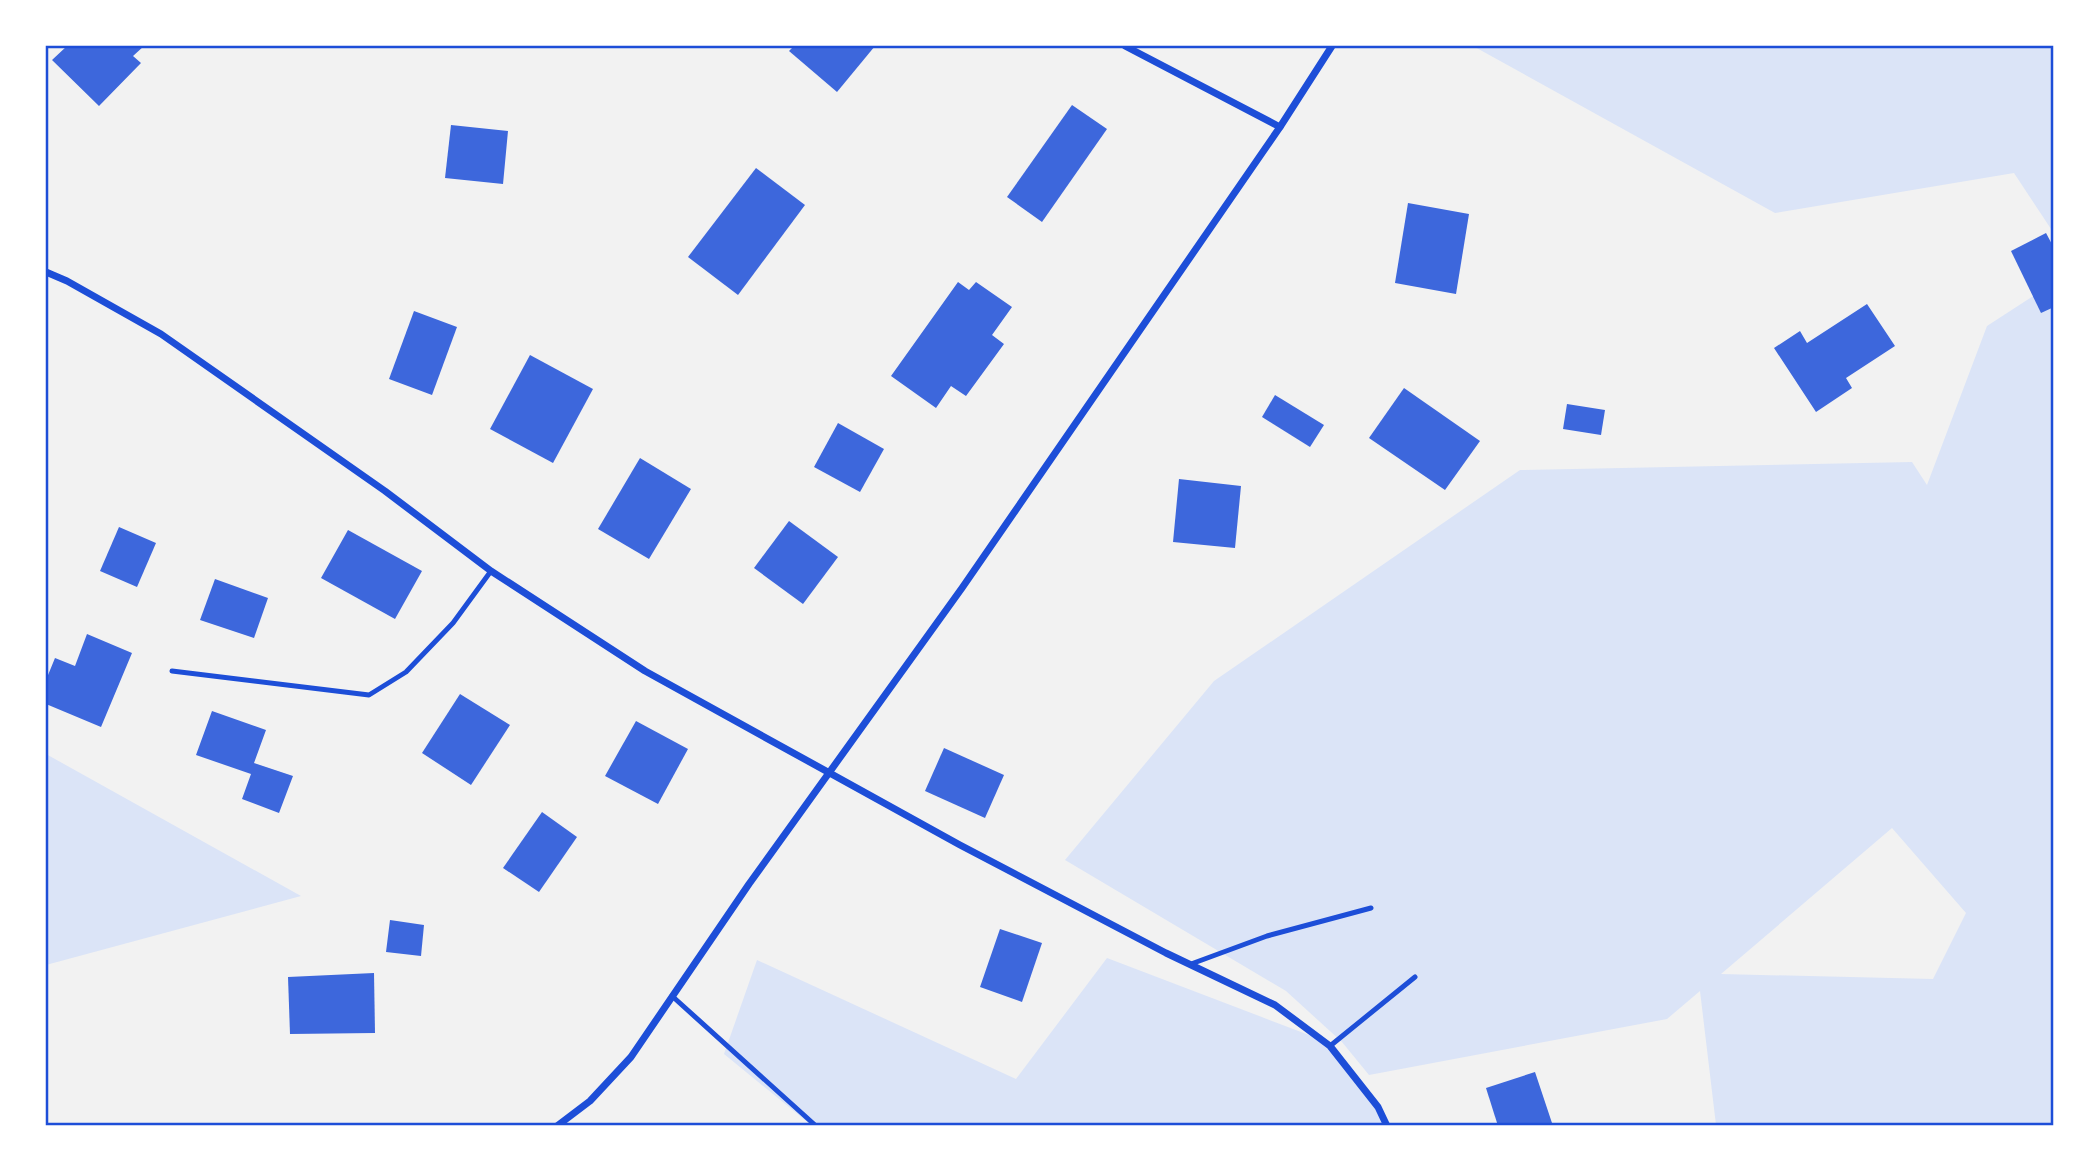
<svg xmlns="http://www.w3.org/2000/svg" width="2099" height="1171" font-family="Spectral,serif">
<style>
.green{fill:#dbe4f7;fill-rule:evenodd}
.building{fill:#3d67dc}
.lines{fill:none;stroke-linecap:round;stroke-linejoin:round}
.service{stroke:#1d4ed8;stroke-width:5}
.minor{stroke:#1d4ed8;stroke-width:7}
.neatline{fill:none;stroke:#1d4ed8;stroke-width:2.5}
</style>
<rect width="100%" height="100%" fill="#f2f2f2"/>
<g class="green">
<polygon points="1473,46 2053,46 2053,232 2014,173 1775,213"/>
<path d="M2053,283V1125H1716L1700,991L1667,1019L1369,1075L1342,1042L1286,991L1065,860L1214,681L1520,470L1912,462L1927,485L1987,326ZM1892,828L1966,913L1933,979L1721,974Z"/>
<polygon points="46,754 301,896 46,965"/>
<polygon points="1107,958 1330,1043 1389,1125 811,1125 724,1054 757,960 1016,1079"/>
</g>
<g class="building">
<polygon points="67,46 144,46 133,56 141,63 99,106 52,60"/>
<polygon points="794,46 875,46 837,92 789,51"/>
<polygon points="1072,105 1107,129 1042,222 1007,197"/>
<polygon points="451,125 508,131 503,184 445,178"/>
<polygon points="756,168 805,205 738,295 688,257"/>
<polygon points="1408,203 1469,214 1456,294 1395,283"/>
<polygon points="2046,233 2054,248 2054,307 2041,313 2011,251"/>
<polygon points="958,282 969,290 976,282 1012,307 992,335 1004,344 966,396 951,386 936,408 891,376"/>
<polygon points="1867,304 1895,346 1846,378 1852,388 1816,412 1774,348 1800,331 1807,343"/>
<polygon points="414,311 457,327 432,395 389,379"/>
<polygon points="530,355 593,389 553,463 490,429"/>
<polygon points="1404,388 1480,441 1445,490 1369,438"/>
<polygon points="1275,395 1324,425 1310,447 1262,417"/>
<polygon points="1567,404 1605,410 1601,435 1563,429"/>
<polygon points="838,423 884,449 860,492 814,467"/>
<polygon points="640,458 691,489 649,559 598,529"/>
<polygon points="1179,479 1241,486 1235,548 1173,542"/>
<polygon points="789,521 838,557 803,604 754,568"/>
<polygon points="119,527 156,543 137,587 100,571"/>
<polygon points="348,530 422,571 395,619 321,578"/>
<polygon points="215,579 268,598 254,638 200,620"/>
<polygon points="87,634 132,653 101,727 46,704 46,680 55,658 75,666"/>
<polygon points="460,694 510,725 471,785 422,753"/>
<polygon points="212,711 266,730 254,763 293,776 279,813 242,799 251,774 196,755"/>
<polygon points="636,721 688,749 658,804 605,776"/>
<polygon points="944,748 1004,775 985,818 925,791"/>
<polygon points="542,812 577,837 539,892 503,868"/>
<polygon points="390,920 424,925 421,956 386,952"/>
<polygon points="1000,929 1042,943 1022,1002 980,987"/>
<polygon points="374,973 375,1033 290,1034 288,977"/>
<polygon points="1535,1072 1553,1126 1498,1126 1486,1088"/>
</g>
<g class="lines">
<g class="service">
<polyline points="172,671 369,695 406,672 453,623 491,571"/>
<polyline points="1191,964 1267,936 1371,908"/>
<polyline points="672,996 816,1126"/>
<polyline points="1330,1046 1415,977"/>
</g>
<g class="minor">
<polyline points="1125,46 1280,127"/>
<polyline points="46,272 67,281 161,334 385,491 491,571 645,671 960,845 1166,953 1275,1005 1330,1046 1378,1107 1387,1126"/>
<polyline points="557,1126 590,1101 631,1057 749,884 962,588 1280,127 1332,46"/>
</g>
</g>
<rect width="2099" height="1171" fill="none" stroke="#ffffff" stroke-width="94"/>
<rect x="47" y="47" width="2005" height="1077" class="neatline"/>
</svg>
